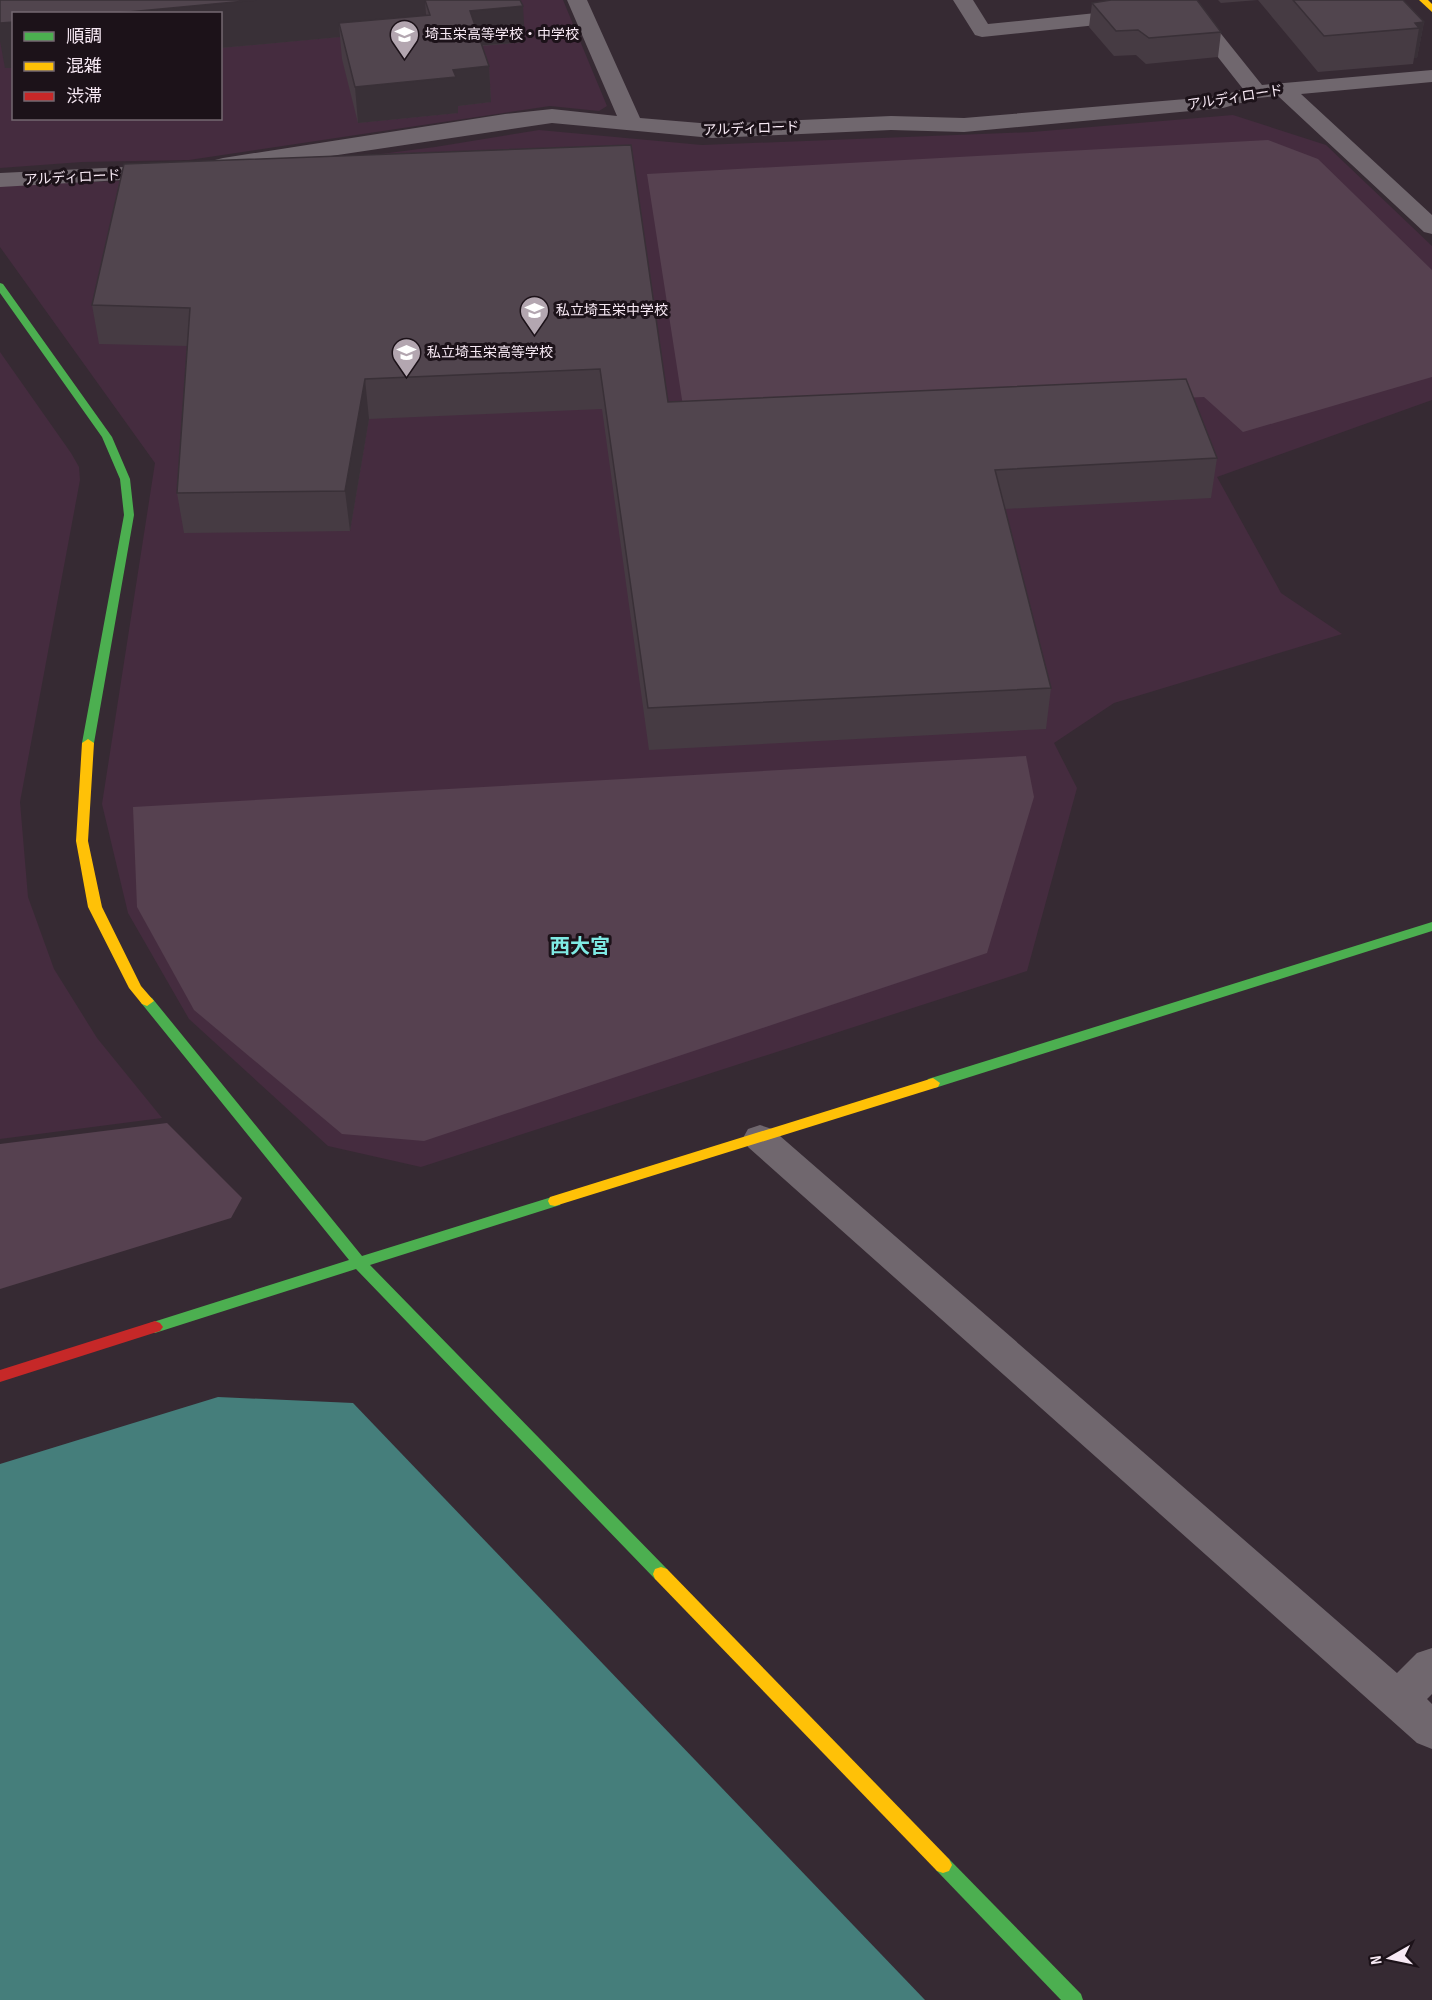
<svg xmlns="http://www.w3.org/2000/svg" width="1432" height="2000" font-family="'Sofia Sans Condensed','Noto Sans JP',sans-serif">
<style>
.built{fill:#452c3f;fill-rule:evenodd}
.green{fill:#564150}
.water{fill:#457e7b}
.lines{fill:none;stroke-linecap:round;stroke-linejoin:round}
.street{fill:#70676e;fill-rule:evenodd}
.fast{fill:#4caf50;fill-rule:evenodd}
.slow{fill:#ffc107;fill-rule:evenodd}
.jam{fill:#c62828;fill-rule:evenodd}
.wall{fill:#463b43}
.shaded-wall{fill:#393037}
.building{fill:#51454e;stroke:#393037;stroke-width:1.5}
.labels{text-anchor:middle;stroke-width:6;stroke-linejoin:round;paint-order:stroke}
.far-poi-label{font-size:14px;fill:#f7e9f4;stroke:#1c1219;text-anchor:start}
.far-street-label{font-size:14px;fill:#f7e9f4;stroke:#1c1219}
.quarter-label{font-size:20px;font-weight:bold;fill:#7feae4;stroke:#1c1219}
</style>
<rect width="100%" height="100%" fill="#362a33"/>
<g class="built">
<path d="M0,0H563L607,106L599,111L550,106L189,160L82,162L0,168ZM14,14H220V118H14Z"/>
<polygon points="1233,115 1326,145 1432,246 1432,400 1217,477 1281,593 1342,634 1114,703 1054,743 1077,788 1027,971 421,1167 328,1146 189,1019 128,913 102,804 155,463 0,247 0,185 186,179 435,147 539,130 702,145 1032,132"/>
<polygon points="0,352 71,453 79,467 80,480 20,802 28,897 54,969 97,1038 162,1118 0,1139"/>
</g>
<g class="green">
<polygon points="1268,140 1318,159 1432,270 1432,377 1243,432 1204,397 685,419 647,174"/>
<polygon points="1026,756 1034,797 987,953 424,1141 342,1134 194,1010 137,907 133,807"/>
<polygon points="167,1123 242,1198 231,1218 0,1289 0,1144"/>
</g>
<polygon class="water" points="218,1397 353,1403 925,2000 0,2000 0,1464"/>
<g class="lines">
<g class="street">
<polygon points="567,0 587,0 640,118 712,124 891,116 964,118 1221,96 1243,89 1173,0 1194,0 1262,85 1432,70 1432,82 1301,94 1432,215 1432,234 1424,232 1278,96 1258,98 1223,108 964,132 891,130 712,138 552,123 223,172 215,170 212,165 215,160 223,158 505,114 552,109 617,116"/>
<polygon points="953,0 973,0 988,24 1135,9 1142,11 1145,15 1142,19 1135,21 982,37 975,35"/>
<polygon points="166,165 174,167 177,172 174,177 0,187 0,173"/>
<polygon points="760,1125 772,1129 1397,1673 1417,1653 1432,1648 1432,1694 1427,1699 1432,1704 1432,1749 1417,1743 748,1147 743,1138 748,1129"/>
</g>
<g class="fast">
<polygon points="0,283 3,284 112,437 130,479 134,515 94,743 88,747 82,743 124,515 120,479 102,437 0,293"/>
<polygon points="1432,922 1432,931 938,1087 933,1088 926,1083 928,1079"/>
<polygon points="147,996 152,998 362,1256 555,1196 560,1197 562,1201 560,1205 370,1265 667,1569 669,1574 667,1579 661,1581 655,1579 356,1269 155,1333 150,1331 147,1327 150,1323 349,1260 142,1004 140,1001"/>
<polygon points="943,1857 949,1859 1081,1994 1083,2000 1061,2000 937,1871 934,1865 937,1859"/>
</g>
<g class="slow">
<polygon points="1419,0 1428,0 1432,4 1432,12"/>
<polygon points="88,739 94,743 88,841 102,907 141,986 154,1001 147,1006 142,1004 129,988 88,907 76,841 82,743"/>
<polygon points="933,1078 940,1083 938,1087 555,1206 550,1205 548,1201 550,1197"/>
<polygon points="661,1567 667,1569 949,1859 952,1865 949,1871 943,1873 937,1871 655,1579 653,1574 655,1569"/>
</g>
<polygon class="jam" points="155,1321 160,1323 163,1327 160,1331 0,1382 0,1370"/>
</g>
<g class="wall">
<polygon points="0,0 520,0 525,42 482,46 489,66 491,102 458,106 458,113 358,123 342,59 340,37 5,68"/>
<polygon points="1218,0 1403,0 1424,22 1417,58 1414,58 1413,64 1318,72 1258,0 1221,3"/>
<polygon points="1092,3 1221,32 1218,57 1146,64 1136,55 1114,56 1089,27"/>
<polygon points="631,145 668,402 1217,458 1211,498 1005,509 1051,688 1046,729 649,750 602,409 369,419 350,531 184,533 177,493 187,346 99,344 92,305"/>
</g>
<g class="shaded-wall">
<polygon points="256,0 425,0 427,29 339,23 340,37 220,48 220,14 107,14"/>
<polygon points="523,6 525,42 472,46 430,15"/>
<polygon points="14,22 14,68 5,68 0,41 0,23"/>
<polygon points="1424,22 1417,58 1414,58 1419,28 1415,23"/>
<polygon points="489,66 491,102 458,106 458,113 358,123 355,87 453,70"/>
<polygon points="365,379 369,419 350,531 345,491"/>
</g>
<g class="building">
<polygon points="0,0 256,0 107,14 14,14 14,22 0,23"/>
<polygon points="425,0 520,0 523,6 470,11 489,66 453,70 456,77 355,87 339,23 430,15"/>
<polygon points="1111,0 1197,0 1221,32 1149,38 1138,30 1116,31 1092,3"/>
<polygon points="1293,0 1403,0 1424,22 1415,23 1419,28 1324,36"/>
<polygon points="631,145 668,402 1186,379 1217,458 995,470 1051,688 648,708 600,369 365,379 345,491 177,493 190,308 92,305 124,164"/>
</g>
<defs>
<symbol id="school-pin" viewBox="-11 -11 22 30"><path d="M0 17L-7.5 6A9.5 9.5 0 1 1 7.5 6Z" fill="#b3a6b0" stroke="#1c1219"/><path d="M0-5L7-2L0 1L-7-2ZM-4 1L0 2.5L4 1V4Q0 6-4 4Z" fill="#fff"/></symbol>
</defs>
<g fill-rule="evenodd">
<use href="#school-pin" x="388" y="18" width="33" height="45"/>
<use href="#school-pin" x="518" y="294" width="33" height="45"/>
<use href="#school-pin" x="390" y="336" width="33" height="45"/>
</g>
<g class="labels">
<g class="far-poi-label">
<text x="425" y="39">埼玉栄高等学校・中学校</text>
<text x="556" y="315">私立埼玉栄中学校</text>
<text x="427" y="357">私立埼玉栄高等学校</text>
</g>
<g class="far-street-label">
<text transform="translate(1235 97) rotate(-9)" y="5">アルディロード</text>
<text transform="translate(751 128) rotate(-2)" y="5">アルディロード</text>
<text transform="translate(72 177) rotate(-3)" y="5">アルディロード</text>
</g>
<g class="quarter-label">
<text x="580" y="953">西大宮</text>
</g>
</g>
<rect x="12" y="12" width="210" height="108" fill="#1c1219" stroke="#746871" stroke-width="1.5"/>
<rect x="24" y="32" width="30" height="9" fill="#4caf50" stroke="#746871" stroke-width="1.5"/>
<text x="66" y="42" font-size="18" fill="#f7e9f4">順調</text>
<rect x="24" y="62" width="30" height="9" fill="#ffc107" stroke="#746871" stroke-width="1.5"/>
<text x="66" y="72" font-size="18" fill="#f7e9f4">混雑</text>
<rect x="24" y="92" width="30" height="9" fill="#c62828" stroke="#746871" stroke-width="1.5"/>
<text x="66" y="102" font-size="18" fill="#f7e9f4">渋滞</text>
<g transform="translate(1390 1958) rotate(261)" stroke="#1c1219" stroke-width="4.5" paint-order="stroke">
<path d="M0-4.5L10 22L0 15L-10 22Z" fill="#f7e9f4"/>
<text y="-9" font-size="16" font-weight="bold" text-anchor="middle" fill="#f7e9f4">N</text>
</g>
</svg>
